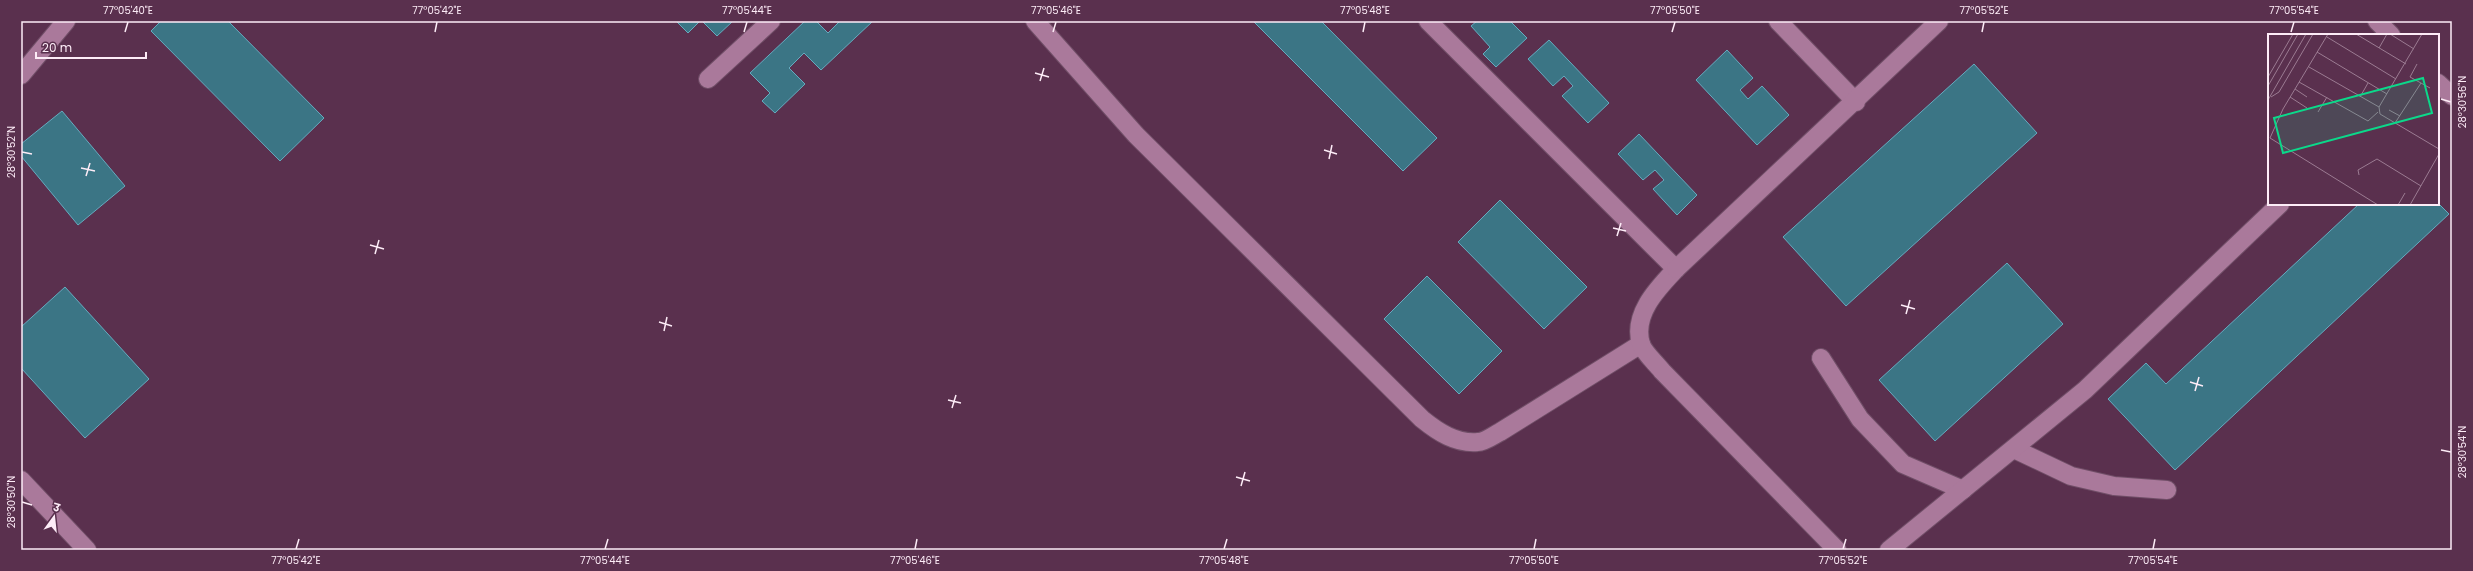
<svg xmlns="http://www.w3.org/2000/svg" width="2473" height="571" font-family="Poppins,'Noto Sans Devanagari',sans-serif">
<style>
.building{fill:#3b7585;stroke:#65abbf}
.lines{fill:none;stroke-linecap:round;stroke-linejoin:round}
.lane-casing{stroke:#704e67;stroke-width:20}
.lane{stroke:#aa799b;stroke-width:18}
.ticks{fill:none;stroke:#fdecf7;stroke-width:1.5}
.inset-road{fill:none;stroke:#9b7b92;stroke-width:1}
.view{fill:#0bd98a;fill-opacity:0.15;stroke:#0bd98a;stroke-width:2}
.inset-edge{fill:none;stroke:#fdecf7;stroke-width:2}
.neatline{fill:none;stroke:#fdecf7;stroke-width:1.5}
.ticks-label{font-size:10px;text-anchor:middle;fill:#fdecf7}
</style>
<rect width="100%" height="100%" fill="#5a304e"/>
<g class="building">
<polygon points="161,21 228,21 324,118 280,161 151,31"/>
<polygon points="676,21 700,21 688,33"/>
<polygon points="702,21 733,21 717,36"/>
<polygon points="805,21 816,21 828,33 840,21 873,21 821,70 804,53 789,68 805,84 775,113 762,101 770,93 750,73"/>
<polygon points="1253,21 1321,21 1437,138 1403,171"/>
<polygon points="1477,21 1510,21 1527,38 1496,67 1483,54 1490,47 1471,26"/>
<polygon points="1549,40 1609,103 1588,123 1562,96 1573,86 1564,76 1553,86 1528,59"/>
<polygon points="1727,50 1753,78 1740,90 1748,99 1762,86 1789,115 1757,145 1696,80"/>
<polygon points="1974,64 2037,133 1846,306 1783,237"/>
<polygon points="62,111 125,186 78,225 21,156 21,144"/>
<polygon points="1639,134 1697,195 1677,215 1653,189 1664,180 1655,170 1643,180 1618,154"/>
<polygon points="1500,200 1587,287 1544,329 1458,242"/>
<polygon points="2438,203 2449,214 2175,470 2108,399 2146,363 2166,384 2359,204"/>
<polygon points="2007,263 2063,324 1935,441 1879,380"/>
<polygon points="1427,276 1502,351 1459,394 1384,319"/>
<polygon points="65,287 149,379 85,438 21,368 21,327"/>
</g>
<g class="lines">
<defs>
<g id="lane">
<path d="M1035,21L1136,135L1422,419C1438,432 1456,444 1478,442C1485,442 1494,435 1500,432L1641,344"/>
<path d="M1428,21L1676,269C1658,288 1632,314 1641,344C1644,353 1656,363 1662,371L1837,550"/>
<polyline points="1778,21 1856,102"/>
<polyline points="2377,21 2391,35"/>
<polyline points="21,75 66,21"/>
<polyline points="708,79 771,21"/>
<polyline points="2438,83 2452,96"/>
<polyline points="1676,269 1939,21"/>
<polyline points="1821,358 1860,419 1903,464 1963,490"/>
<polyline points="2014,449 2071,476 2114,486 2167,490"/>
<polyline points="21,480 87,550"/>
<polyline points="1889,550 2085,390 2280,204"/>
</g>
</defs>
<use href="#lane" class="lane-casing"/>
<use href="#lane" class="lane"/>
</g>
<path class="ticks" d="M125,32L128,22M435,32L437,22M744,32L747,22M1053,32L1056,22M1363,32L1365,22M1672,32L1675,22M1982,32L1984,22M2291,32L2294,22M1035,73L1049,77M1040,81L1044,68M2441,99L2451,102M1324,150L1337,154M22,152L32,154M1329,159L1332,145M81,168L95,171M86,176L90,163M1613,228L1626,231M1617,236L1621,223M370,245L384,249M375,254L379,240M1901,305L1915,309M1906,314L1910,300M659,322L672,326M664,331L667,317M2190,382L2203,386M2195,391L2199,377M948,400L961,403M952,408L956,395M2441,450L2451,452M1236,477L1250,481M1241,486L1245,472M22,502L32,505M296,549L299,539M605,549L608,539M915,549L917,539M1224,549L1227,539M1534,549L1536,539M1843,549L1846,539M2153,549L2155,539"/>
<g transform="translate(2268 34)">
<rect width="171" height="171" fill="#5a304e"/>
<path class="inset-road" d="M60,0L15,75L2,104L110,171M88,0L138,30M122,0L146,15M59,3L128,45M111,14L119,0M49,18L119,60M149,30L142,43L162,54M41,33L111,73L112,80L171,115M0,43L25,0M31,48L100,87L110,78M0,52L30,0M27,55L39,63M3,63L11,58L45,0M22,63L39,74M92,63L100,49M0,66L38,0M111,73L154,0M121,76L132,82M50,78L59,63M127,89L153,49M91,141L90,136L109,125L153,152M130,171L137,159M142,171L171,120"/>
<path class="view" d="M155,44L164,79L15,119L6,84Z"/>
<rect width="171" height="171" class="inset-edge"/>
</g>
<rect width="2473" height="571" fill="none" stroke="#5a304e" stroke-width="44"/>
<g transform="translate(54 517) rotate(15)" stroke="#5a304e" stroke-width="3" paint-order="stroke">
<path d="M0-3L7 15L0 10L-7 15Z" fill="#fdecf7"/>
<text y="-6" font-size="11" font-weight="bold" text-anchor="middle" fill="#fdecf7">उ</text>
</g>
<path d="M36 52v6h110v-6" fill="none" stroke="#fdecf7" stroke-width="2"/>
<text x="42" y="52" font-size="12" fill="#fdecf7" stroke="#5a304e" stroke-width="3" paint-order="stroke">20 m</text>
<rect x="22" y="22" width="2429" height="527" class="neatline"/>
<g class="ticks-label">
<text x="128" y="14">77°05'40"E</text>
<text x="437" y="14">77°05'42"E</text>
<text x="747" y="14">77°05'44"E</text>
<text x="1056" y="14">77°05'46"E</text>
<text x="1365" y="14">77°05'48"E</text>
<text x="1675" y="14">77°05'50"E</text>
<text x="1984" y="14">77°05'52"E</text>
<text x="2294" y="14">77°05'54"E</text>
<text transform="translate(2462 102) rotate(-90)" y="4">28°30'56"N</text>
<text transform="translate(11 152) rotate(-90)" y="4">28°30'52"N</text>
<text transform="translate(2462 452) rotate(-90)" y="4">28°30'54"N</text>
<text transform="translate(11 502) rotate(-90)" y="4">28°30'50"N</text>
<text x="296" y="564">77°05'42"E</text>
<text x="605" y="564">77°05'44"E</text>
<text x="915" y="564">77°05'46"E</text>
<text x="1224" y="564">77°05'48"E</text>
<text x="1534" y="564">77°05'50"E</text>
<text x="1843" y="564">77°05'52"E</text>
<text x="2153" y="564">77°05'54"E</text>
</g>
</svg>
